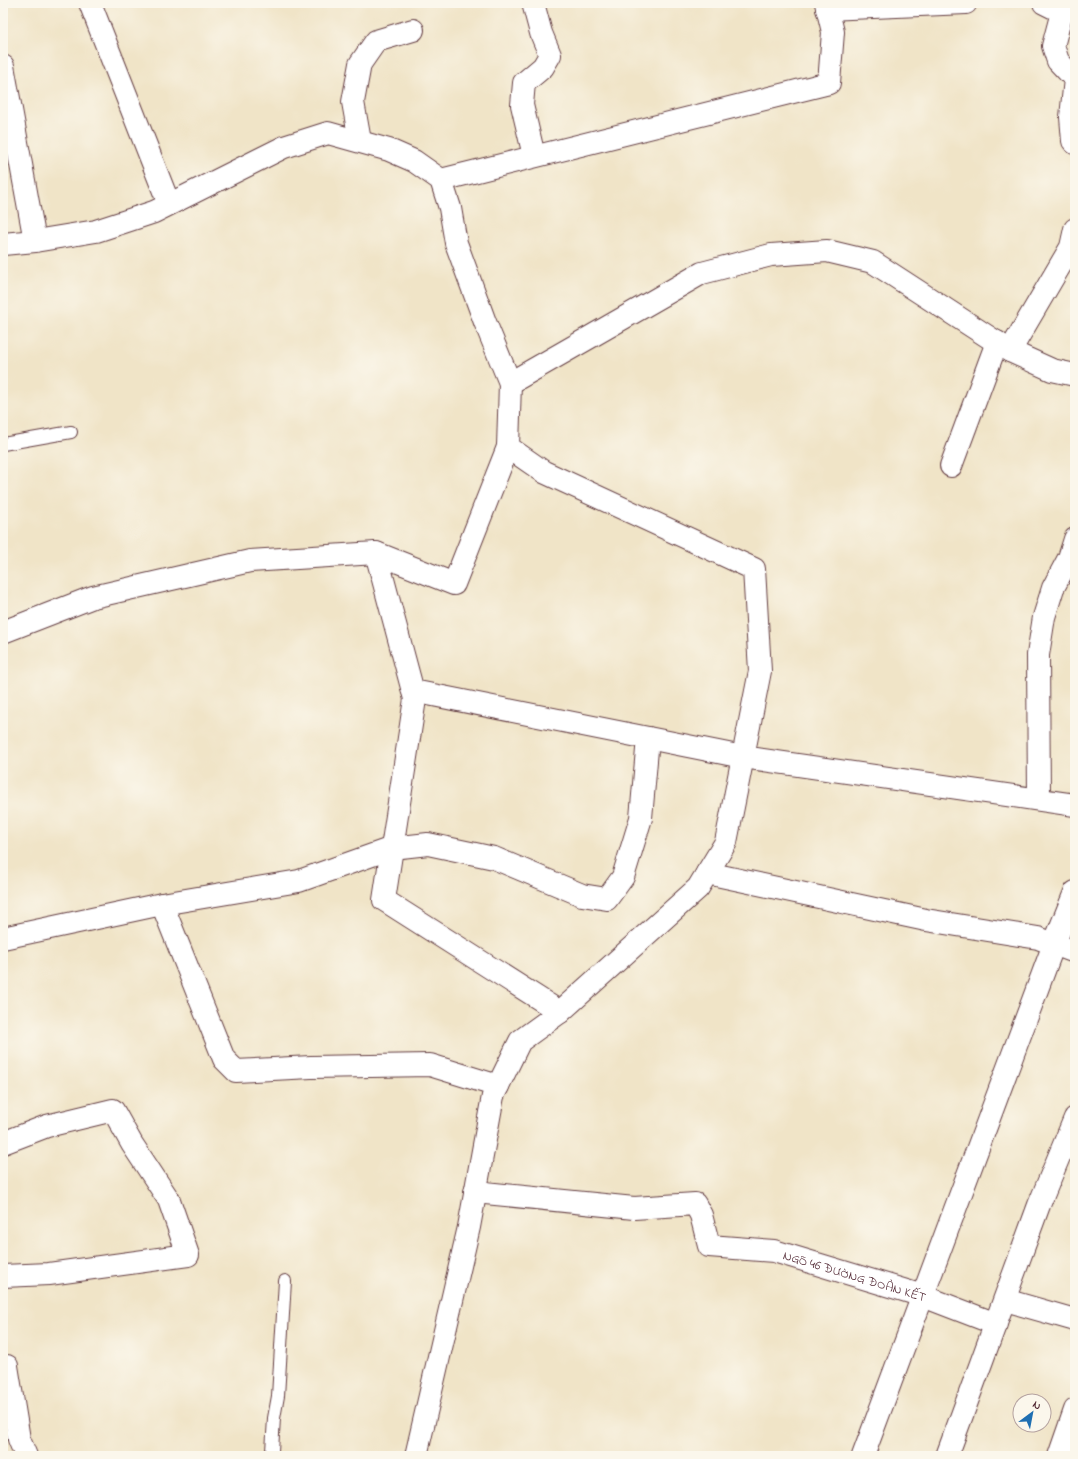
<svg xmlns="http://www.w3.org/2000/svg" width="1078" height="1459" font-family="'Indie Flower',sans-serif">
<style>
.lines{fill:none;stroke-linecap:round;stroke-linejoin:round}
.service-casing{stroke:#633d42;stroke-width:14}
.minor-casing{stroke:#633d42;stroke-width:24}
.service{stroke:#fff;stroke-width:12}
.minor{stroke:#fff;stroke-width:22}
.labels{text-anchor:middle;stroke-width:3.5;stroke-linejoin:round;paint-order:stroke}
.street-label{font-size:13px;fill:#4a1f2b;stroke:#fbf7ec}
</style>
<rect width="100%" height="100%" fill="#fbf7ec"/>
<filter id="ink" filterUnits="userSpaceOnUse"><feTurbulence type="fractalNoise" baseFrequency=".025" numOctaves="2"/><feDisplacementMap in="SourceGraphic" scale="8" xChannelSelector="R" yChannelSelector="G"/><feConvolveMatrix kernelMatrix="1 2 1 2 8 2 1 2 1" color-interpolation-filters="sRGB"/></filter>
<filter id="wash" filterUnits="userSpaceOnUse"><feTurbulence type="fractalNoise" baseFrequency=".012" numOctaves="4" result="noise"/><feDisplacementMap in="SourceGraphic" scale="16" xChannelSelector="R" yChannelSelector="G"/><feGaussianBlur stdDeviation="0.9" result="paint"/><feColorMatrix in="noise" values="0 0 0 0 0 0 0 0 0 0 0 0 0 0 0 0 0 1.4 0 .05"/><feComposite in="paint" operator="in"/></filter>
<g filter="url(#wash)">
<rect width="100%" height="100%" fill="#f0e4c7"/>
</g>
<g filter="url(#ink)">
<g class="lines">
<defs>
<g id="service">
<polyline points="3,444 71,432"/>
<polyline points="273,1456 272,1451 274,1418 278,1396 285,1281"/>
</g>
<g id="minor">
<polyline points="90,3 169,204"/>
<polyline points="533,3 541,33 550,55 543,67 524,83 522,105 534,156"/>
<polyline points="1044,3 1062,12 1053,46 1058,61 1075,79 1071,117 1073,141 1075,143"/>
<polyline points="827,9 966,3"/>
<polyline points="3,66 35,241"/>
<polyline points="360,141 353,102 360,64 376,41 413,30"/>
<polyline points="441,180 829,83 833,32 826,3"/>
<polyline points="3,244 35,241 96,231 154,212 284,147 328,133 389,150 414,161 441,180 450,208 456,243 485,322 510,383 508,447 544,472 754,569 760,671 726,842 698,888 560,1012 520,1041 493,1096 469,1227 416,1456"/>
<polyline points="1010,351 1071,247 1075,229"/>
<polyline points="510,383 702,273 771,255 827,251 873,262 1010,351 1052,370 1075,375"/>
<polyline points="951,466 997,342"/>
<polyline points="376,553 415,699 384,900 560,1012"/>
<polyline points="3,632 93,597 250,561 376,553 454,584 508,447"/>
<polyline points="413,691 743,757 1075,805"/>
<polyline points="1039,799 1038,655 1044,617 1053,588 1069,558 1075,539"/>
<polyline points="707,873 926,920 1038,938 1075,952"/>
<polyline points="162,904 299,881 392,848 428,844 494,858 582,895 607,899 623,877 641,818 648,738"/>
<polyline points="3,938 162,904 224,1059 236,1071 311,1067 430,1065 498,1086"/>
<polyline points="3,1143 47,1126 113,1110 132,1144 169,1200 188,1255 49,1274 3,1276"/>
<path id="s1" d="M475,1192L634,1208L695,1204L701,1215L709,1246L774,1251L923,1296L996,1324"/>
<polyline points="1005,1300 1075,1320"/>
<polyline points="7,1366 19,1439 26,1456"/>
<polyline points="863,1456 1054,944 1075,892"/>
<polyline points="947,1456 1039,1205 1075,1118"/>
<polyline points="1059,1456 1075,1410"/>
</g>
</defs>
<use href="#service" class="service-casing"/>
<use href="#minor" class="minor-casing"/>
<use href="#service" class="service"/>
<use href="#minor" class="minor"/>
</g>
</g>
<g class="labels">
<g class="street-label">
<text dy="5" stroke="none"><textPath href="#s1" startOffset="415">NGÕ 46 ĐƯỜNG ĐOÀN KẾT</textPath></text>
</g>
</g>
<rect width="1078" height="1459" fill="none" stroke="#fbf7ec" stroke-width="16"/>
<g transform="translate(1032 1413) rotate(32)"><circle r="19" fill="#fbf7ec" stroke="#b4a19f"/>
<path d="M0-3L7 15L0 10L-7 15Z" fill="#1f6fb2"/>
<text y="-6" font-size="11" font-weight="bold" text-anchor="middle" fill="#4a1f2b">N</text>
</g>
</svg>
